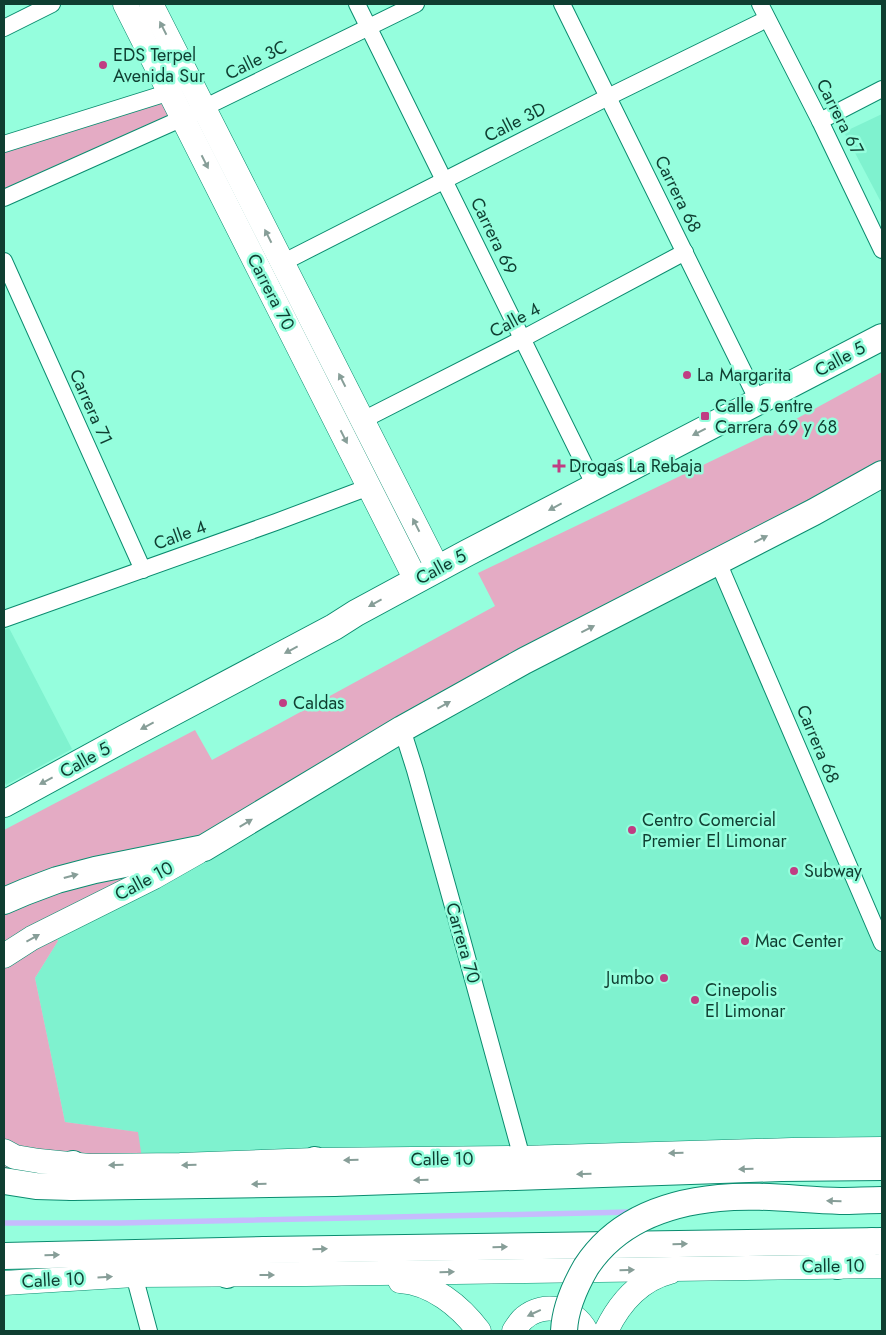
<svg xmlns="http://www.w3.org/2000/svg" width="886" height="1335" font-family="Jost,sans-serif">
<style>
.built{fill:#7ff2cf}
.green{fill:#e4abc4}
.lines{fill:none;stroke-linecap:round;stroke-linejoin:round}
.stream{stroke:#c6bcfd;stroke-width:5.5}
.street-casing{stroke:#0a8c6f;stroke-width:18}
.secondary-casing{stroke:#0a8c6f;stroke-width:25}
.primary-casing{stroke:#0a8c6f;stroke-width:28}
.street{stroke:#fff;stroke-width:16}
.secondary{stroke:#fff;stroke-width:24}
.primary{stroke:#fff;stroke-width:26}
.primary-bridge-casing{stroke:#0a8c6f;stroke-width:28;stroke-linecap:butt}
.primary-bridge{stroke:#fff;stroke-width:26}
.oneway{fill:#879e98}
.poi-dot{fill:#c03d83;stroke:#95fedd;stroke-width:2}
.labels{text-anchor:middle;stroke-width:5;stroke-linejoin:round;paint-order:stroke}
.poi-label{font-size:18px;fill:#0f3e31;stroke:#95fedd;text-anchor:start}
.street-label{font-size:18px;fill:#0f3e31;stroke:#95fedd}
</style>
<rect width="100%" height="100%" fill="#95fedd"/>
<g class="built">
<polygon points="882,114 882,204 844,132"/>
<polygon points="718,562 882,943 882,1149 143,1165 137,1132 65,1122 35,978 58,941 56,937"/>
<polygon points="9,628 72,749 6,785 4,780 4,630"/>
</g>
<g class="green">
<polygon points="155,96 183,118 4,198 4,144"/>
<polygon points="882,372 882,474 56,937 58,941 35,978 65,1122 138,1132 143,1165 15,1157 9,1182 4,1181 4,830 195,730 212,760 495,606 478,573 774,431"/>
</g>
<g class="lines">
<polyline class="stream" points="4,1223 120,1223 632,1212"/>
<defs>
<g id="street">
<polyline points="357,4 595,486"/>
<polyline points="562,4 758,401"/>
<polyline points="760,4 820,121 882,250"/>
<polyline points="4,28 52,4"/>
<polyline points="820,121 882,89"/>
<polyline points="4,144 170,92"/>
<polyline points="4,198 183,118 416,4"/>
<polyline points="4,261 143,570"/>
<polyline points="282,263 608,97 767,19"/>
<polyline points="363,420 522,339 685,252"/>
<polyline points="718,562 882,943"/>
<polyline points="4,619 276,522 369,487"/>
<polyline points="402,729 415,770 454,910 522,1158"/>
<polyline points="134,1275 149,1331"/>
</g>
<g id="secondary">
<polyline points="125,4 416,580"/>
<polyline points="151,4 438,569"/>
<polyline points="4,956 32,938 154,877 198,852"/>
<polyline points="4,1151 15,1157 39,1161 89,1166 180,1165 315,1160 522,1158 792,1150 882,1149"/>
<path d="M400,1281C432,1283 460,1306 479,1331"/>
<polyline points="4,1283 134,1275 306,1274 882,1266"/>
<path d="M514,1331C517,1327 520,1321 524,1318C544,1301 574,1308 586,1331"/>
<path d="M606,1331C619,1304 639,1280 670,1272"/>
</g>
<g id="primary">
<polyline points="4,804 125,738 334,627 356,613 467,553 882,337"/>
<polyline points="4,901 25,892 57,880 95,870 204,848 402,729 524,661 814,512 882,474"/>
<polyline points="4,1181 36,1186 72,1187 334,1183 781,1168 882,1167"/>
<polyline points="296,1183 315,1160 334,1183"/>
<polyline points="72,1187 73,1164"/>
<polyline points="814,1242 838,1266 872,1241"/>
<polyline points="199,1252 227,1275 265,1250"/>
<polyline points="4,1256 265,1250 882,1241"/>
</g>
</defs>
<use href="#street" class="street-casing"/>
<use href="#secondary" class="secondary-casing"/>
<use href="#primary" class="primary-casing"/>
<use href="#street" class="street"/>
<use href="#secondary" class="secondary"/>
<use href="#primary" class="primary"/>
<defs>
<path id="primary-bridge" d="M564,1331C565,1309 575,1286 586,1267C616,1221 666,1203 719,1198C759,1194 800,1200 840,1201C854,1201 868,1200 882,1200"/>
</defs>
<use href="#primary-bridge" class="primary-bridge-casing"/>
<use href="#primary-bridge" class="primary-bridge"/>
</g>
<defs><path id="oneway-solid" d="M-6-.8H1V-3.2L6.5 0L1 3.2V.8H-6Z" transform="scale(1.25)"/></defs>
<g class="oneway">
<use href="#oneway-solid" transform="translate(163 28) rotate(-117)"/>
<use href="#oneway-solid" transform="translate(205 162) rotate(63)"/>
<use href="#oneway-solid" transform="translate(268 236) rotate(-117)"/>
<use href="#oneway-solid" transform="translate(342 380) rotate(-117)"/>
<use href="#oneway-solid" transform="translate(699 432) rotate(153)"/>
<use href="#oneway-solid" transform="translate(344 437) rotate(63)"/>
<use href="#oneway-solid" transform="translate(555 507) rotate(152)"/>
<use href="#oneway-solid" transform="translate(416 525) rotate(-117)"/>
<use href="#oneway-solid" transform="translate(761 539) rotate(-27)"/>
<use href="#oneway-solid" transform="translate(375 603) rotate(151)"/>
<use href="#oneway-solid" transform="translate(588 629) rotate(-27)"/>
<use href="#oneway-solid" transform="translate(291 650) rotate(152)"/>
<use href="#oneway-solid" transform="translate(444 705) rotate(-29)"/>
<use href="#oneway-solid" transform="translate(147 726) rotate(152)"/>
<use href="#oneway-solid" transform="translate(46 781) rotate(152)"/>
<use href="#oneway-solid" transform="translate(246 823) rotate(-31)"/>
<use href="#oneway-solid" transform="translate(71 876) rotate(-15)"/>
<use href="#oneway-solid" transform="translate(33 938) rotate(-29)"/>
<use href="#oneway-solid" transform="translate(676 1153) rotate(178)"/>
<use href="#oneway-solid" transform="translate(351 1160) rotate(179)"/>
<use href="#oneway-solid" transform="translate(116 1165) rotate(179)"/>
<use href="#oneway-solid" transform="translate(189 1165) rotate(178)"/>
<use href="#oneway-solid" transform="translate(746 1169) rotate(178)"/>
<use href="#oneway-solid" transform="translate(584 1174) rotate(178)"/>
<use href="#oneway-solid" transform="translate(421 1180) rotate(178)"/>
<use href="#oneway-solid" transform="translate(259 1184) rotate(179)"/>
<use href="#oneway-solid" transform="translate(834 1201) rotate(-178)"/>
<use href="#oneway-solid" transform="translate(680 1244) rotate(-1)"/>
<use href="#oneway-solid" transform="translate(500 1247) rotate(-1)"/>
<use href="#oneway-solid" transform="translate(320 1249) rotate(-1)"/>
<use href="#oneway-solid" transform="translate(52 1255) rotate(-1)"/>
<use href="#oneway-solid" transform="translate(627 1270) rotate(-1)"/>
<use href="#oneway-solid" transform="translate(447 1272) rotate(-1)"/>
<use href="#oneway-solid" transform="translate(267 1275)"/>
<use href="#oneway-solid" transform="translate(105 1277) rotate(-3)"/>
<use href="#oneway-solid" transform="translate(534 1313) rotate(155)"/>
</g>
<g class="poi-dot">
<circle cx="103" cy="65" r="5"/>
<circle cx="687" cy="375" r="5"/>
<rect x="700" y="411" width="10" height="10" rx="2.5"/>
<path d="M556.5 458.5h5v5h5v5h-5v5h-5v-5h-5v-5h5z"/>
<circle cx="283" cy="703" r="5"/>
<circle cx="632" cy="830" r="5"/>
<circle cx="794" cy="871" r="5"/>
<circle cx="745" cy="941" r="5"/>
<circle cx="664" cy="978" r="5"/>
<circle cx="695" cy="1000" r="5"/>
</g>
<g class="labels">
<g class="poi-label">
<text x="113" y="61">EDS Terpel<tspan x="113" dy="21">Avenida Sur</tspan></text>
<text x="697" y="381">La Margarita</text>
<text x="715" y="412">Calle 5 entre<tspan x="715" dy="21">Carrera 69 y 68</tspan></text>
<text x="569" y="472">Drogas La Rebaja</text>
<text x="293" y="709">Caldas</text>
<text x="642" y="826">Centro Comercial<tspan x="642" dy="21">Premier El Limonar</tspan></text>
<text x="804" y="877">Subway</text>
<text x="755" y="947">Mac Center</text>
<text x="654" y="984" text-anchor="end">Jumbo</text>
<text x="705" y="996">Cinepolis<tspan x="705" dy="21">El Limonar</tspan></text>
</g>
<g class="street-label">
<text transform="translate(256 60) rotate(-26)" y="6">Calle 3C</text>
<text transform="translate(840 117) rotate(63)" y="6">Carrera 67</text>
<text transform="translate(515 122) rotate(-27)" y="6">Calle 3D</text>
<text transform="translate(678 194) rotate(64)" y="6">Carrera 68</text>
<text transform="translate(494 236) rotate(64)" y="6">Carrera 69</text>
<text transform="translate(271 292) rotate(63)" y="6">Carrera 70</text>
<text transform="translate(515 320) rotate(-28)" y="6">Calle 4</text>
<text transform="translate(840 359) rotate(-28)" y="6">Calle 5</text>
<text transform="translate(91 407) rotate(66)" y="6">Carrera 71</text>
<text transform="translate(180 535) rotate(-20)" y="6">Calle 4</text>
<text transform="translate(441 567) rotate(-28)" y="6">Calle 5</text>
<text transform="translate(818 744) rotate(67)" y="6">Carrera 68</text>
<text transform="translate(85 760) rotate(-29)" y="6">Calle 5</text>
<text transform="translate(144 881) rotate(-28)" y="6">Calle 10</text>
<text transform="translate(463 943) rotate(74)" y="6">Carrera 70</text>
<text transform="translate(442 1159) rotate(-1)" y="6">Calle 10</text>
<text transform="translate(833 1266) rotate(-1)" y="6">Calle 10</text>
<text transform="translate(53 1280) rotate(-3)" y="6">Calle 10</text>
</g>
</g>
<rect width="886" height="1335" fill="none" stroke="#0f3e31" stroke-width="10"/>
</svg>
